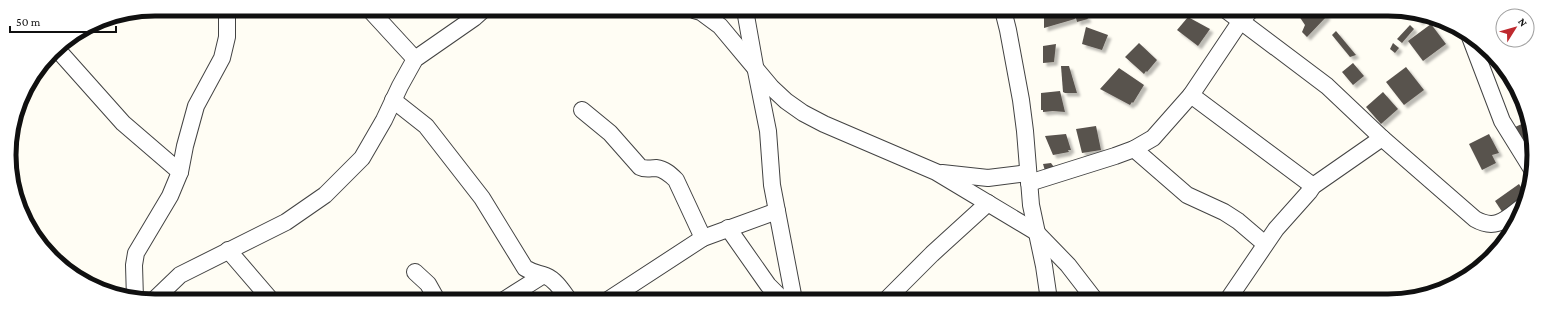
<svg xmlns="http://www.w3.org/2000/svg" width="1543" height="310" font-family="'Crimson Pro',serif">
<style>
.building{fill:#59524d;filter:url(#shadow)}
.lines{fill:none;stroke-linecap:round;stroke-linejoin:round}
.minor-casing{stroke:#434343;stroke-width:18}
.minor{stroke:#fff;stroke-width:16}
.rim{fill:none;stroke:#101010;stroke-width:5}
</style>
<defs>
<filter id="shadow"><feDropShadow dx="3.5" dy="3.5" stdDeviation="1" flood-color="#0004"/></filter>
</defs>
<rect width="100%" height="100%" fill="#fffdf4"/>
<g class="building">
<polygon points="1044,10 1072,10 1075,19 1044,28"/>
<polygon points="1074,10 1083,10 1088,19 1077,22"/>
<polygon points="1300,10 1321,10 1327,16 1307,37 1302,32 1305,25 1297,13"/>
<polygon points="1413,12 1426,17 1419,22"/>
<polygon points="1188,17 1210,29 1198,46 1177,30"/>
<polygon points="1431,24 1446,44 1423,61 1408,41"/>
<polygon points="1410,25 1414,29 1402,43 1397,39"/>
<polygon points="1086,27 1108,35 1102,50 1082,44"/>
<polygon points="1336,31 1356,55 1350,57 1332,35"/>
<polygon points="1139,43 1157,60 1147,72 1146,71 1144,74 1125,57"/>
<polygon points="1393,43 1399,48 1395,53 1390,49"/>
<polygon points="1056,44 1054,62 1043,63 1043,46"/>
<polygon points="1353,63 1364,76 1353,85 1342,72"/>
<polygon points="1061,66 1069,66 1077,93 1065,93 1063,92"/>
<polygon points="1406,67 1424,90 1404,105 1386,82"/>
<polygon points="1119,68 1144,85 1133,103 1132,102 1130,105 1100,89"/>
<polygon points="1060,91 1065,112 1053,111 1043,112 1043,110 1041,110 1041,93"/>
<polygon points="1383,92 1398,109 1381,124 1366,107"/>
<polygon points="1529,121 1530,138 1521,142 1515,127"/>
<polygon points="1096,126 1101,150 1082,153 1076,129"/>
<polygon points="1066,134 1071,150 1068,150 1069,152 1053,155 1045,136"/>
<polygon points="1489,134 1499,153 1492,155 1496,163 1482,170 1469,144"/>
<polygon points="1051,163 1056,170 1046,174 1043,164"/>
<polygon points="1519,184 1526,195 1524,203 1505,216 1495,201"/>
<polygon points="1507,232 1509,234 1501,245 1498,240"/>
</g>
<g class="lines">
<defs>
<g id="minor">
<polyline points="369,9 415,59"/>
<polyline points="694,10 701,12 720,26 771,87 786,101 803,113 824,124 936,172 1036,232 1068,265 1095,300"/>
<polyline points="745,10 755,66 768,131 772,185 794,300"/>
<polyline points="1003,10 1008,30 1021,100 1025,131 1031,205 1044,266 1049,300"/>
<path d="M1226,10L1327,86L1382,138L1475,219C1496,231 1506,219 1523,206"/>
<polyline points="1470,37 1502,121 1533,171"/>
<polyline points="57,49 123,123 180,172"/>
<polyline points="1191,95 1313,186"/>
<path d="M393,100L426,126L482,198L525,268C533,273 538,273 546,276C556,280 563,292 569,300"/>
<path d="M582,110L610,133L640,167C646,170 650,168 656,168C665,169 671,175 676,180L703,238"/>
<polyline points="1134,149 1187,195 1224,212 1238,221 1265,244"/>
<polyline points="942,173 988,178 1028,173"/>
<polyline points="1029,183 1115,156 1134,149 1153,138 1191,95 1240,22 1251,10"/>
<polyline points="728,228 768,285 783,300"/>
<polyline points="228,250 271,300"/>
<polyline points="415,272 428,284 437,300"/>
<polyline points="135,299 134,265 136,253 170,196 180,172 185,146 196,106 222,58 227,37 227,9"/>
<polyline points="154,300 180,275 286,222 325,195 362,158 384,120 400,86 415,59 474,18 484,9"/>
<polyline points="504,300 542,276"/>
<polyline points="608,300 703,238 777,211"/>
<polyline points="886,300 932,254 988,203"/>
<polyline points="1227,301 1276,229 1309,192 1313,186 1382,138"/>
</g>
</defs>
<use href="#minor" class="minor-casing"/>
<use href="#minor" class="minor"/>
</g>
<path d="M0 0H1543V310H0ZM155 16H1388A139 139 0 0 1 1527 155V155A139 139 0 0 1 1388 294H155A139 139 0 0 1 16 155V155A139 139 0 0 1 155 16Z" fill="#fff" fill-rule="evenodd"/>
<path class="rim" d="M155 16H1388A139 139 0 0 1 1527 155V155A139 139 0 0 1 1388 294H155A139 139 0 0 1 16 155V155A139 139 0 0 1 155 16Z"/>
<g transform="translate(1515 28) rotate(53)"><circle r="19" fill="#ffffff" stroke="#9f9f9f"/>
<path d="M0-3L7 15L0 10L-7 15Z" fill="#bf292e"/>
<text y="-6" font-size="11" font-weight="bold" text-anchor="middle" fill="#101010">N</text>
</g>
<path d="M10 26v6h106v-6" fill="none" stroke="#101010" stroke-width="2"/>
<text x="16" y="26" font-size="12" fill="#101010" stroke="#ffffff" stroke-width="3" paint-order="stroke">50 m</text>
</svg>
